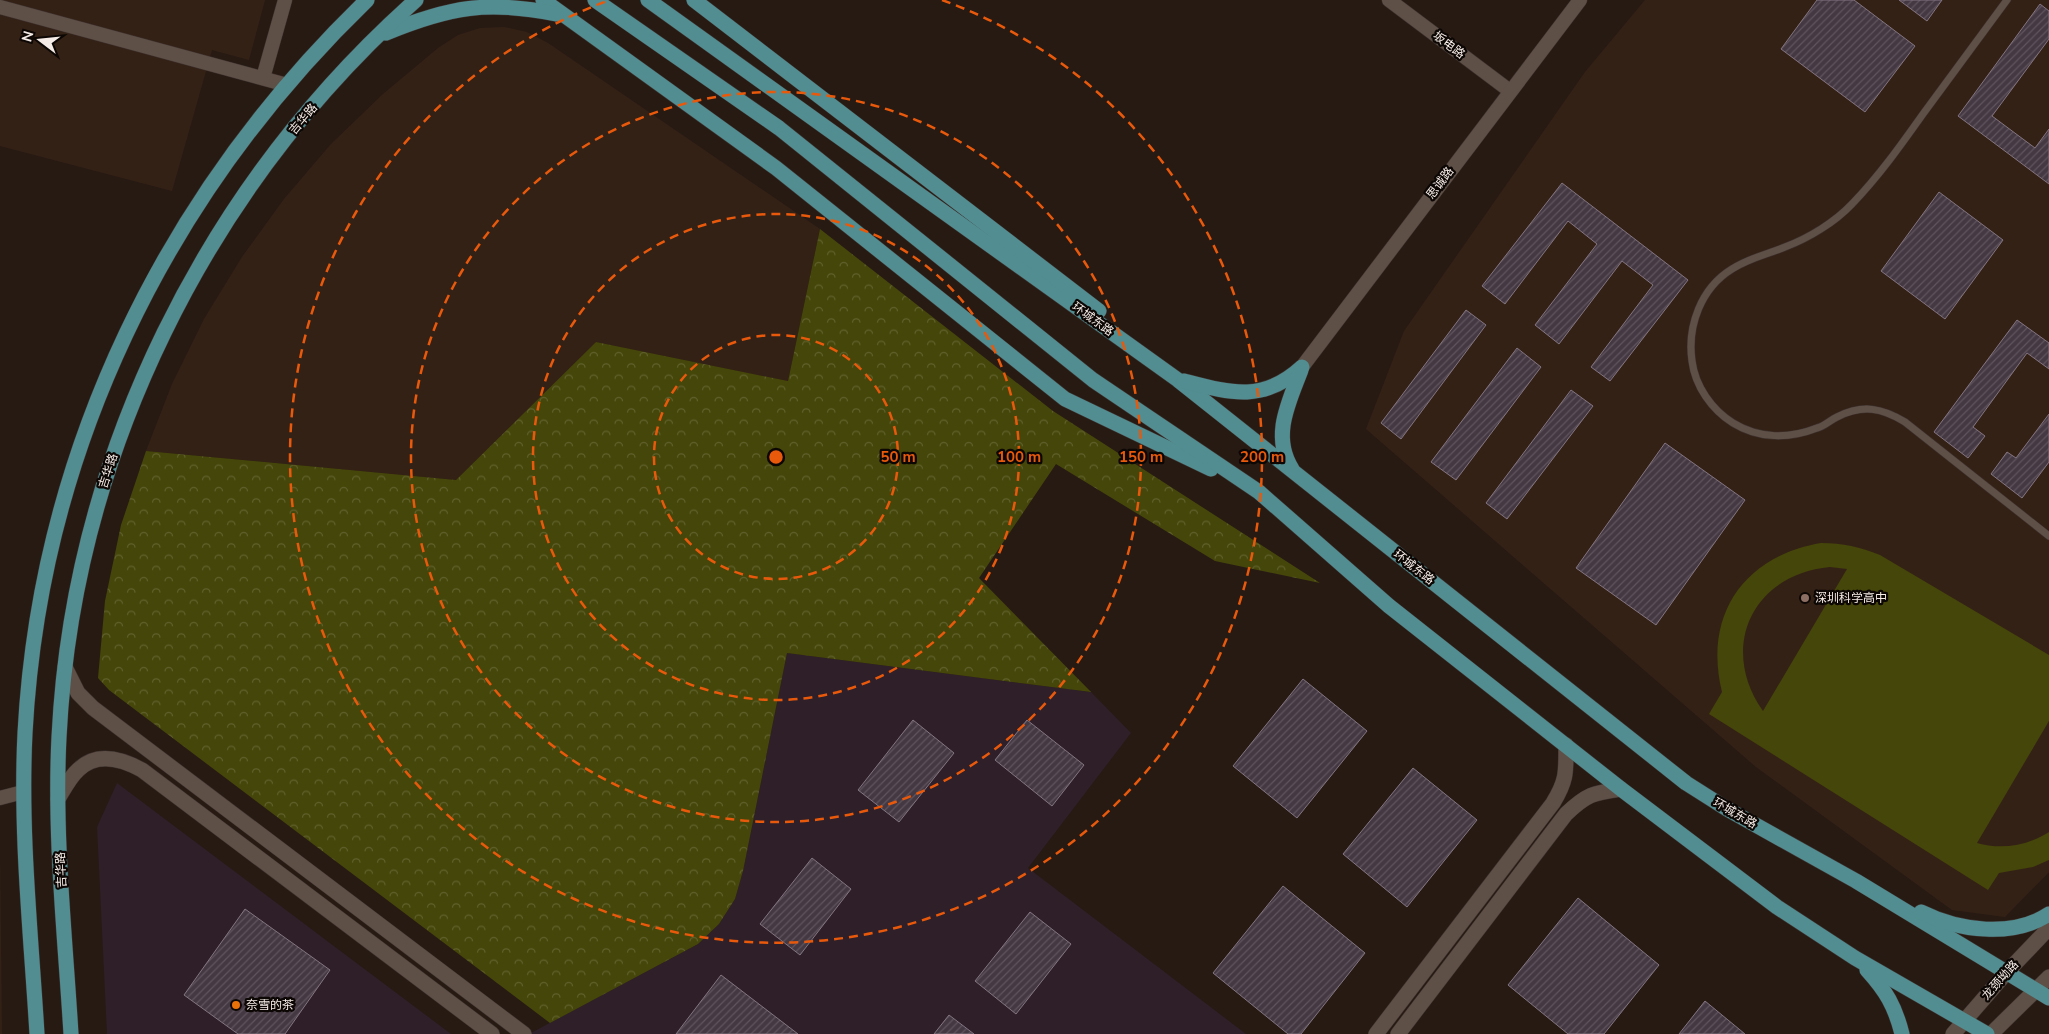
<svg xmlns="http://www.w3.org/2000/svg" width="2049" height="1034" font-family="'Nunito Sans','Noto Sans SC',sans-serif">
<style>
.commercial{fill:#2f1f29}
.built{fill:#342116}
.forest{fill:url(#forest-crowns)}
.pitch{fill:#454609;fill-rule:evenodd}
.building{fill:url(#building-hatch);stroke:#837581}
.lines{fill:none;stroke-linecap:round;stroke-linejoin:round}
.lane-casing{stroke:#3e3330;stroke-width:8}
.street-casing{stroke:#3e3330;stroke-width:15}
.secondary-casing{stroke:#3e3330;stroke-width:16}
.primary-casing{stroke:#3e3330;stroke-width:16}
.lane{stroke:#5f5047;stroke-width:7}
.street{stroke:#5f5047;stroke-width:14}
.secondary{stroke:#5f5047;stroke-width:15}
.primary{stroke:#528d91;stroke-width:15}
.ring{fill:none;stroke:#e8590c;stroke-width:2.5;stroke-dasharray:9 6}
.education-dot{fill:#8d6e63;stroke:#0c0704;stroke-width:2}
.food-dot{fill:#e8710a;stroke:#0c0704;stroke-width:2}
.labels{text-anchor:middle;stroke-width:4.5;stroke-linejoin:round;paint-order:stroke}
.street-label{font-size:12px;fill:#f6ece7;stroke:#0c0704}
.poi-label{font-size:12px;fill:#f6ece7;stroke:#0c0704;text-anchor:start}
.centre{fill:#e8590c;stroke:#0c0704;stroke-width:2.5}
.ring-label{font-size:15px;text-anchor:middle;font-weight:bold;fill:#e8590c;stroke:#0c0704;stroke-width:4.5;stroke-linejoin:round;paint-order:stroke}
</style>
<defs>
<pattern id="forest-crowns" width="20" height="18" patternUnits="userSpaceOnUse" patternTransform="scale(1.25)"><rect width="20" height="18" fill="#454609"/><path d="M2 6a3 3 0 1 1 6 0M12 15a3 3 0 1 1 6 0" fill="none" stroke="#60612d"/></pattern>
<pattern id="building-hatch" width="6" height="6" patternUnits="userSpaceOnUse" patternTransform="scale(1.25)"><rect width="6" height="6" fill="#443843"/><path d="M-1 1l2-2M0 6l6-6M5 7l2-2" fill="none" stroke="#60555e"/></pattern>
</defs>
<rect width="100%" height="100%" fill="#271a13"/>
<g class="commercial">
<polygon points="787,653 1091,692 1131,733 1028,868 1246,1034 529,1034 698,944 719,924 735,899 743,871"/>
<polygon points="117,783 451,1034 107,1034 97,827"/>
</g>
<g class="built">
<polygon points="0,0 265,0 249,60 212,50 172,191 0,146"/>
<polygon points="1645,0 2049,0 2049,872 2005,917 1952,910 1756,767 1366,429 1404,331 1585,72"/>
<polygon points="504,27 527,32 548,43 820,229 788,381 596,342 456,480 146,451 172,384 204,319 242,257 284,199 331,144 383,94 438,48 458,35 480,28"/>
<polygon points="0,847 2,1034 0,1034"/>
</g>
<polygon class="forest" points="820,229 1053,411 1320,583 1215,561 1056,464 979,578 1091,692 787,653 743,871 735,899 719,924 698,944 550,1023 109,690 98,678 105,601 121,525 146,451 456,480 596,342 788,381"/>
<path class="pitch" d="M1821,543C1843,543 1860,547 1880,555L2049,655V721L1977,843C2001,850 2027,846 2049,832V860L2033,867L1999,873L1988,890L1709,714L1722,692C1703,615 1744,556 1821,543ZM1830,567L1847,569L1763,711C1718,647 1753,574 1830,567Z"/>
<g class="building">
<polygon points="1817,0 1854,0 1915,46 1865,112 1781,49"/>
<polygon points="1899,0 1942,0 1927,21"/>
<polygon points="2040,4 2049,11 2049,39 1992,116 2035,148 2049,129 2049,184 1958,116"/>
<polygon points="1562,183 1688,280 1610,381 1591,367 1653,285 1622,261 1559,344 1535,325 1597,244 1568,221 1505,304 1482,286"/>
<polygon points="1939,192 2003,240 1945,319 1881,271"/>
<polygon points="1466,310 1486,325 1401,439 1381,423"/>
<polygon points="2017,320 2049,343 2049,369 2027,353 1973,427 1985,436 1968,458 1934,432"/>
<polygon points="1517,348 1541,367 1456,480 1431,462"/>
<polygon points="1571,390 1593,406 1507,519 1486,503"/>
<polygon points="2049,414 2049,462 2022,498 1991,474 2007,452 2016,458"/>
<polygon points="1665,443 1745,500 1656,625 1576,568"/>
<polygon points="1303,679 1367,731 1297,818 1233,766"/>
<polygon points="913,720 954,753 899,822 858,790"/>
<polygon points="1027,720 1084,765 1052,806 995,760"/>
<polygon points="1413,768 1477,820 1407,907 1343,854"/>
<polygon points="812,858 851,889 800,955 760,924"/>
<polygon points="1283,886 1365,953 1301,1034 1288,1034 1213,973"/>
<polygon points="1578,898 1659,965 1604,1034 1568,1034 1508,985"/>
<polygon points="245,909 330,970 285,1034 238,1034 184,995"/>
<polygon points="1030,912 1071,944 1016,1014 975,981"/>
<polygon points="721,975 798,1034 676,1034"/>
<polygon points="1705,1001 1745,1034 1679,1034"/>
<polygon points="949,1015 974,1034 934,1034"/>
</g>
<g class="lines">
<defs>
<path id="lane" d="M2007,0C1979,38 1951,76 1923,114C1901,145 1879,176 1852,204C1835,222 1809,238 1785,247C1768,254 1749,258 1732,269C1701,288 1687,326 1692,361C1695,386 1712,410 1733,423C1759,439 1789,439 1817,428C1825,426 1830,420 1837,417C1863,404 1882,408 1905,422L2049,536"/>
<g id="street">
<polyline points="1389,0 1510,91"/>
<polyline points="0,7 287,85"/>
<polyline points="263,78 285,0"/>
<polyline points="1302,367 1580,0"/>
<polyline points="0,798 23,792"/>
</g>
<g id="secondary">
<polyline points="65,667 78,693 93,708 524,1034"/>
<path d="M58,799C64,789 70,777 78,770C97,751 122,759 142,770L492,1034"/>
<path d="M1376,1034L1553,803C1567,780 1566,772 1566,745"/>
<path d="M1398,1034L1566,814C1587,794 1593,793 1621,789"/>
<polyline points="1953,1034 2006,973 2049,928"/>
<polyline points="1991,1034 2049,977"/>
</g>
<g id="primary">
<polyline points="543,0 776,168 1065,399 1211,469"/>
<polyline points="595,0 779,128 1093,380 1259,492 1389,606 1621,789 1777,907 1855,958 1987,1034"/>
<polyline points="648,0 1178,380 1686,783 1727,809 1856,881 2049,998"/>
<polyline points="694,0 1099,311"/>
<path d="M386,33C449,7 488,0 556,14"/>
<path d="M1184,381C1230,393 1263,403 1302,367"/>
<path d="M1292,469C1271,436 1289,402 1301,370"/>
<path d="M1921,912C1959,931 2013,938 2049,914"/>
<path d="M1867,970C1886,991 1895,1006 1902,1034"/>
<path d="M37,1034C31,934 20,833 25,733C40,452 165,195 367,0"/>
<path d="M71,1034C65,935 54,836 59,737C73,455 206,187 416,0"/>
</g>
</defs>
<use href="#lane" class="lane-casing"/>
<use href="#street" class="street-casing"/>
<use href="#secondary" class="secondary-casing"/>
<use href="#primary" class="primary-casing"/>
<use href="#lane" class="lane"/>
<use href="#street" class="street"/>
<use href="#secondary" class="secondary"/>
<use href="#primary" class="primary"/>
</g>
<g class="ring">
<circle cx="776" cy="457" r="122"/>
<circle cx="776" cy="457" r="243"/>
<circle cx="776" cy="457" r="365"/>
<path d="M942 0A486 486 0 1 1 610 0"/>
</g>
<circle class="education-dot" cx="1805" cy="598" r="5"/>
<circle class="food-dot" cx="236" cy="1005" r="5"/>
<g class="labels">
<g class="street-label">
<text transform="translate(1449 45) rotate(37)" y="4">坂电路</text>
<text transform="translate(303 119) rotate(-50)" y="4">吉华路</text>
<text transform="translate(1440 183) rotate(-53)" y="4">思诚路</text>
<text transform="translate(1093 319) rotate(36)" y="4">环城东路</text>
<text transform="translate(108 471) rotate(-72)" y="4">吉华路</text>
<text transform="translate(1414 567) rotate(38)" y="4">环城东路</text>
<text transform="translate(1735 813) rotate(30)" y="4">环城东路</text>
<text transform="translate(61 870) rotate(-93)" y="4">吉华路</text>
<text transform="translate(2000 980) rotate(-48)" y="4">龙颈坳路</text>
</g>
<g class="poi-label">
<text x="1815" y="602">深圳科学高中</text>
<text x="246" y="1009">奈雪的茶</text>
</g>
</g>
<circle cx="776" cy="457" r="8" class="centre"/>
<g class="ring-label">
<text x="898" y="462">50 m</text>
<text x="1019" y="462">100 m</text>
<text x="1141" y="462">150 m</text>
<text x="1262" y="462">200 m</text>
</g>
<g transform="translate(40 40) rotate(286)" stroke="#0c0704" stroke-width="4" paint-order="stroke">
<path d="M0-4L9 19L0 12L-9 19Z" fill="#f6ece7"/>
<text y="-8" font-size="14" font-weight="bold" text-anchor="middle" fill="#f6ece7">N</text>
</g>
</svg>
